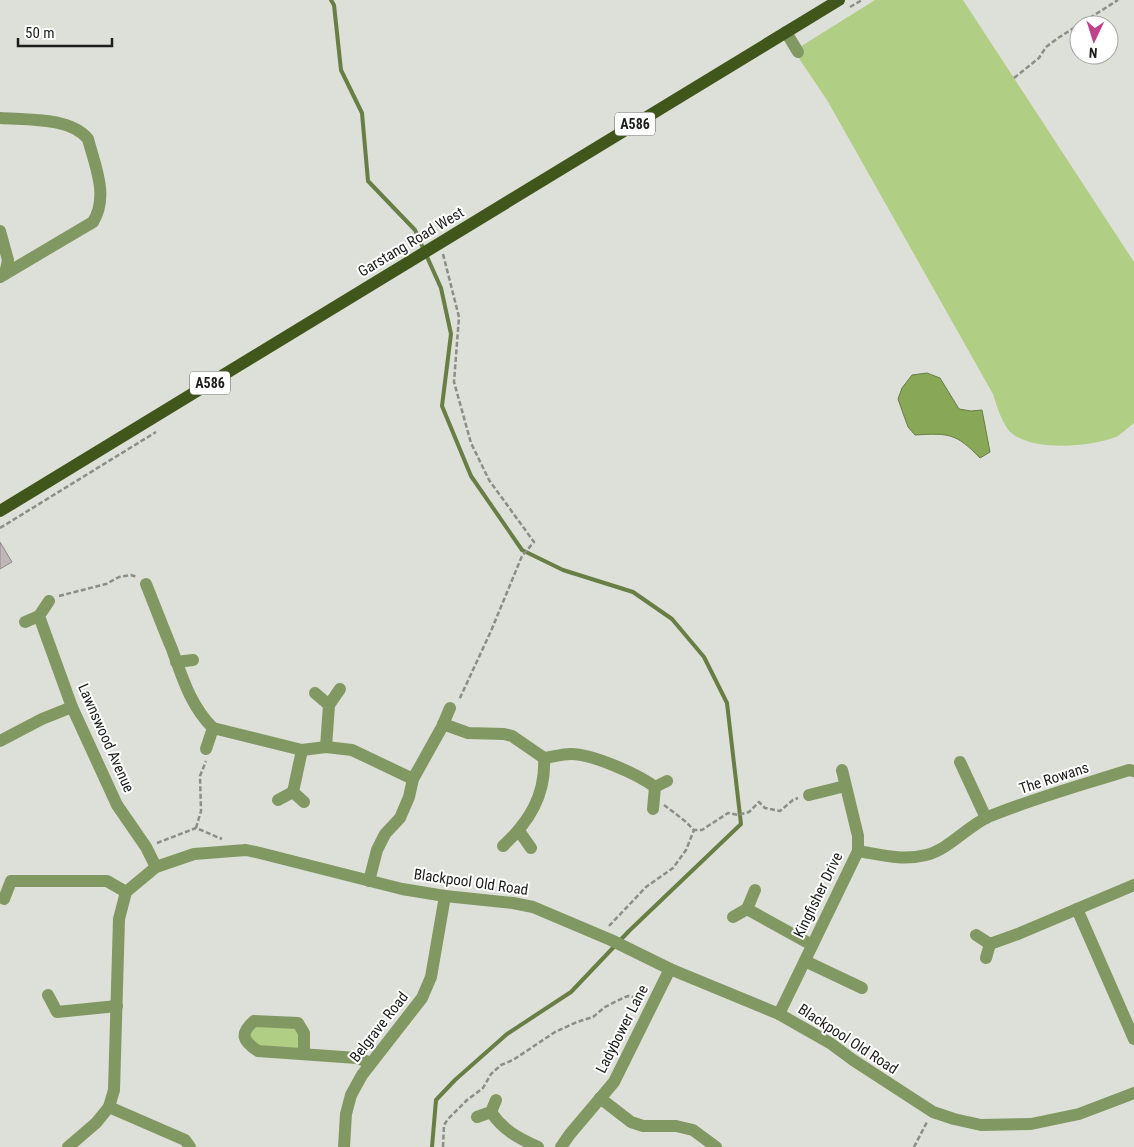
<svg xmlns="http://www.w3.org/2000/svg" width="1134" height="1147" font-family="'Roboto Condensed',sans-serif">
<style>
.green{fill:#b0ce84}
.water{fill:#88a757;stroke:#687e45}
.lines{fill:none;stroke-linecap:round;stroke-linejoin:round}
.stream{stroke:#687e45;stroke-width:4}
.building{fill:#bfb6ba;stroke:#928a8e}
.path{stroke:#8b8d87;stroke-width:2.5;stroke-dasharray:5 2.5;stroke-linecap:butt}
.minor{stroke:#829863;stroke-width:12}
.major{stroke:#41561a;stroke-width:12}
.labels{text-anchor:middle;stroke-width:4;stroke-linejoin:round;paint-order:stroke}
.shield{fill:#fff;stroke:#60625f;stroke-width:1}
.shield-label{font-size:14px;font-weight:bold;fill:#1c1e1b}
.street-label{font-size:15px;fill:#1c1e1b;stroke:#fff}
</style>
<rect width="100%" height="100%" fill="#dde0d8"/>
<g class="green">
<path d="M875,0H963L1134,262V423C1128,427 1122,434 1116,437C1090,447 1037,451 1014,435C1003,428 997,406 993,394L827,100L800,60L798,56L800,47Z"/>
<polygon points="298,1023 304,1054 247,1043 247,1027"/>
</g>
<path class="water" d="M927,373L940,378L959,409L971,411L982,410L990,452L980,458C956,433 949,433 915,435L908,427L898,399L902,388L912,375Z"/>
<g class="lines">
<polyline class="stream" points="331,0 334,5 341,70 362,113 368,181 415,230 441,288 451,334 442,406 471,476 522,550 563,570 633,592 672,619 704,657 727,703 741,824 629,931 571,992 507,1034 455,1080 436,1100 432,1147"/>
</g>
<polygon class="building" points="0,542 12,562 0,569"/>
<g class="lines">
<g class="path">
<polyline points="850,7 862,0"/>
<polyline points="1014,78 1039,58 1046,47 1058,38 1118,0"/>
<polyline points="443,254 459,317 454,382 471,443 489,480 534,542 522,556 491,631 459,700"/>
<polyline points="0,528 156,432"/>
<polyline points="59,596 106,584 119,577 131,575 137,577"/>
<polyline points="664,805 685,821 694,830 702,830 728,813 738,815 749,812 759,802 765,808 780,811 793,800 798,798"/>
<polyline points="196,828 201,811 200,776 206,761"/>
<polyline points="157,843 196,828 222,839"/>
<polyline points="609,926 646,887 673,868 686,850 694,830"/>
<polyline points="443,1147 444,1125 448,1119 467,1100 483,1088 491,1074 501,1065 513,1060 555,1032 577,1022 593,1017 605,1007 621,999 628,996 642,999"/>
<polyline points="914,1147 927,1122"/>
</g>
<g class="minor">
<polyline points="786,32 798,52"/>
<path d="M0,118C27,120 70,117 88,139C95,166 109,196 93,222L0,277"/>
<polyline points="0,231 8,260 5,274"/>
<path d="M146,584C155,606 163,628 172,649C182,677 191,707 213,728L302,750L326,747L352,750L413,779"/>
<polyline points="49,601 39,616 72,707 117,805 146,847 156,867"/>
<polyline points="25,622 39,616"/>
<polyline points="176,662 193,660"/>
<polyline points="315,693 329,705"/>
<path d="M443,724L468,733L504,734L512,736L544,758C552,757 562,754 571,754C592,754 638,774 655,787L653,809"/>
<polyline points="0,741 42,719 72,707"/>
<polyline points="326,747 329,705 340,689"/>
<polyline points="206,749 213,728"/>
<polyline points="302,750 293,792 304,802"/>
<polyline points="960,762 986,818"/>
<polyline points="655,787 667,781"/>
<polyline points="809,795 845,786"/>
<polyline points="278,800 293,792"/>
<polyline points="519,831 531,848"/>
<path d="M503,846C529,822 546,795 544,758"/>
<path d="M858,851C882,855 903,861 926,855C948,850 968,826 988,817C1034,798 1082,785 1129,770L1134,771"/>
<polyline points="369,881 377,850 385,834 400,818 409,797 413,779 442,727 450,708"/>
<polyline points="755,890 747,909 812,945"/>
<polyline points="4,899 11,881 107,881 126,892"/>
<polyline points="1077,909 1134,1039"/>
<polyline points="733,917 747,909"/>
<polyline points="976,935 990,944 1018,934 1134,885"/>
<polyline points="986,958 990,944"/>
<polyline points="805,961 862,988"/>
<polyline points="48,995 57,1012 117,1006"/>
<polyline points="779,1014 858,851 858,836 842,770"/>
<path d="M304,1054V1033L298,1023L254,1021C239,1034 243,1041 258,1051L357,1058L371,1063"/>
<polyline points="600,1098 631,1122 643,1126 676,1126 693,1130 716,1147"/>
<polyline points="109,1107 185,1140 190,1147"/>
<polyline points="491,1112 496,1100"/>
<path d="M477,1117L491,1112C503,1130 518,1138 538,1147"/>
<polyline points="68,1147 96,1123 109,1107 114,1090 119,919 126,892 156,867 194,854 246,850 260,853 402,889 445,896 513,903 533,907 611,940 670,969 779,1014 830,1043 853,1060 933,1112 954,1119 981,1125 1031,1124 1079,1114 1134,1093"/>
<polyline points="344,1147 346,1114 351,1095 362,1075 422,998 431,977 445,896"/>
<polyline points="561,1147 570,1134 614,1082 670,969"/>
</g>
<polyline class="major" points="0,511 839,0"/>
</g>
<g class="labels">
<g class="shield">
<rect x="615" y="112.5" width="40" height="23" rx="4"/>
<rect x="190" y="371.5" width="40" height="23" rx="4"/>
</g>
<g class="shield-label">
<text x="635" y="129">A586</text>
<text x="210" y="388">A586</text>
</g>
<g class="street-label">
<text transform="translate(411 242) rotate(-31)" y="5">Garstang Road West</text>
<text transform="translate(106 738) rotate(66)" y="5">Lawnswood Avenue</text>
<text transform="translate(1054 778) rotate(-18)" y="5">The Rowans</text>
<text transform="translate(471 882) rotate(8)" y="5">Blackpool Old Road</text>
<text transform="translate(818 895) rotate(-64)" y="5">Kingfisher Drive</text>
<text transform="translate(379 1027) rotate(-52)" y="5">Belgrave Road</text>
<text transform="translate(622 1029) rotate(-63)" y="5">Ladybower Lane</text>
<text transform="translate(848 1039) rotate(33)" y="5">Blackpool Old Road</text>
</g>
</g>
<g transform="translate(1094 40) rotate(184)"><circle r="24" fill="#ffffff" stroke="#a4a5a4"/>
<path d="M0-4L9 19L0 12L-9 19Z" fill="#c2418b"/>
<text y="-8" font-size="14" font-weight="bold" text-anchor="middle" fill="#1c1e1b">N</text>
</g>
<path d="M18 38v8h94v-8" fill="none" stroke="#1c1e1b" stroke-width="2.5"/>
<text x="25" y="38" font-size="15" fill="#1c1e1b" stroke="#ffffff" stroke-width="4" paint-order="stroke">50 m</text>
</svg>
